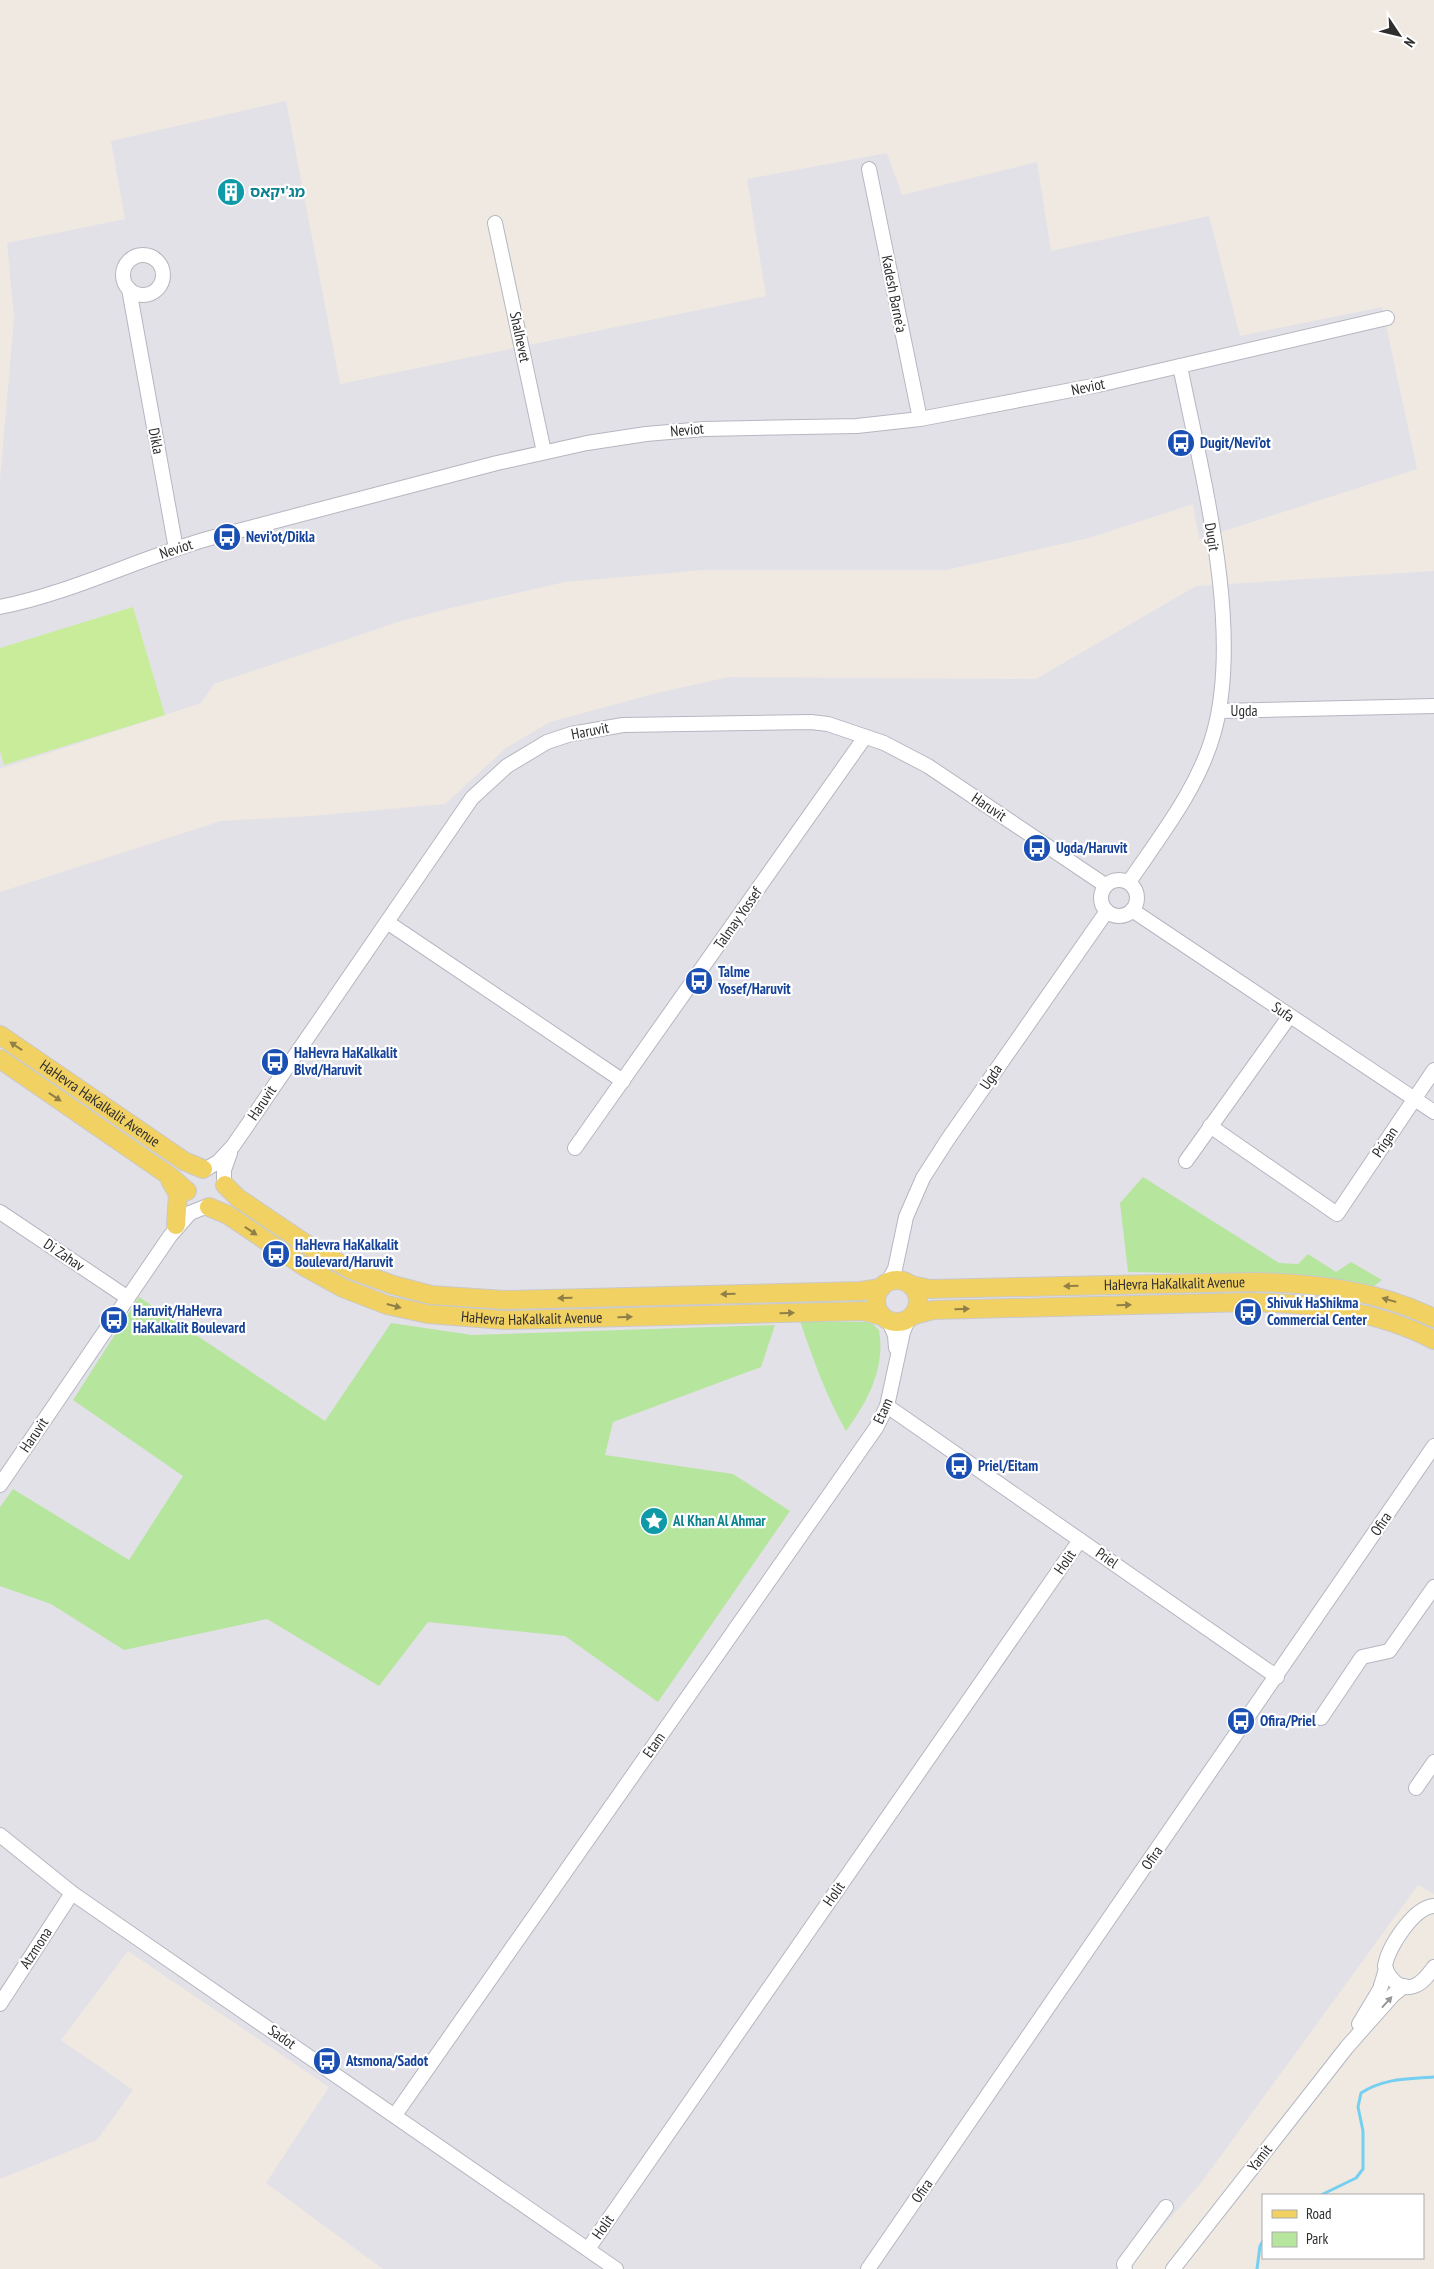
<svg xmlns="http://www.w3.org/2000/svg" width="1434" height="2269" font-family="'PT Sans Narrow','Noto Sans Hebrew',sans-serif">
<style>
.industrial{fill:#e3e1e8}
.green{fill:#b6e59e}
.pitch{fill:#c9ec9a}
.lines{fill:none;stroke-linecap:round;stroke-linejoin:round}
.stream{stroke:#75cff0;stroke-width:3}
.minor-casing{stroke:#b4b7c1;stroke-width:16}
.major-casing{stroke:#c9c9c9;stroke-width:20}
.minor{stroke:#fff;stroke-width:14}
.major{stroke:#f2d163;stroke-width:18}
.oneway{fill:#908048}
.oneway2{fill:#969696}
.labels{text-anchor:middle;stroke-width:4.5;stroke-linejoin:round;paint-order:stroke}
.culture-label{font-size:15px;font-weight:bold;fill:#0d838f;stroke:#fff;text-anchor:start}
.street-label{font-size:15px;fill:#2e2e2e;stroke:#fff}
.transit-label{font-size:15px;font-weight:bold;fill:#164399;stroke:#fff;text-anchor:start}
</style>
<rect width="100%" height="100%" fill="#efe9e1"/>
<g class="industrial">
<polygon points="286,101 340,384 766,296 747,179 887,153 902,195 1037,162 1051,251 1209,216 1240,336 1382,307 1417,469 1199,539 1193,504 1089,538 946,570 703,570 565,582 455,607 401,621 214,684 201,703 0,769 0,480 14,318 7,243 125,219 111,141"/>
<polygon points="1434,571 1434,1894 1418,1885 1201,2183 1126,2269 383,2269 266,2183 329,2087 128,1951 61,2040 133,2090 97,2140 0,2179 0,892 221,821 312,816 445,804 506,748 550,722 661,692 729,677 1036,679 1196,586"/>
</g>
<g class="green">
<polygon points="1143,1177 1279,1263 1298,1264 1308,1254 1336,1272 1351,1262 1382,1280 1374,1286 1315,1276 1128,1272 1120,1203"/>
<polygon points="139,1297 325,1421 391,1323 472,1335 775,1325 761,1367 613,1422 605,1455 733,1474 790,1511 658,1702 565,1636 428,1622 379,1686 267,1619 124,1650 51,1604 0,1586 0,1507 13,1489 129,1560 183,1476 73,1400"/>
<path d="M800,1321L866,1322L873,1324L879,1330C886,1368 867,1402 846,1431C826,1396 813,1359 800,1321Z"/>
</g>
<polygon class="pitch" points="133,607 165,715 4,765 0,751 0,648"/>
<g class="lines">
<g class="stream">
<path d="M1321,2195L1356,2178L1363,2169V2131L1358,2107L1361,2093C1384,2078 1408,2079 1434,2077"/>
<polyline points="1257,2269 1260,2246 1263,2241"/>
</g>
<defs>
<g id="minor">
<polyline points="869,169 920,419"/>
<polyline points="495,223 544,452"/>
<circle cx="143" cy="275" r="20"/>
<polyline points="129,289 176,549"/>
<path d="M0,607C71,593 137,559 207,539L497,463L587,443L646,434L704,429L857,426L920,419L1098,385L1387,318"/>
<polyline points="1219,711 1434,706"/>
<circle cx="1119" cy="898" r="18"/>
<path d="M1129,882C1161,835 1199,787 1214,732C1243,627 1201,471 1180,366"/>
<polyline points="1132,910 1434,1112"/>
<polyline points="387,922 623,1081"/>
<polyline points="1210,1126 1337,1214 1434,1070"/>
<polyline points="575,1148 865,737"/>
<polyline points="1186,1161 1289,1017"/>
<polyline points="206,1169 218,1162 233,1146 472,798 507,766 547,742 571,734 623,725 811,722 828,724 884,743 928,766 1105,885"/>
<polyline points="224,1182 224,1170 230,1153"/>
<polyline points="0,1212 128,1298"/>
<polyline points="887,1283 895,1269 906,1217 923,1178 948,1139 1107,911"/>
<polyline points="888,1320 895,1335 896,1348"/>
<polyline points="887,1406 1277,1677"/>
<polyline points="0,1485 170,1236 190,1213 205,1207"/>
<polyline points="1321,1718 1362,1657 1389,1651 1434,1587"/>
<polyline points="1416,1788 1434,1762"/>
<polyline points="0,1835 72,1893 616,2269"/>
<path d="M1434,1906C1414,1907 1388,1947 1385,1966C1388,1978 1400,1991 1414,1986C1423,1983 1429,1974 1434,1967"/>
<polyline points="0,2004 72,1893"/>
<polyline points="1359,2024 1380,1989 1386,1969"/>
<polyline points="395,2115 876,1428 887,1406 903,1332 908,1320"/>
<polyline points="588,2249 1080,1540"/>
<polyline points="868,2269 1434,1446"/>
<polyline points="1125,2269 1124,2264 1166,2207"/>
<polyline points="1173,2269 1347,2047 1393,1995 1404,1986"/>
</g>
<g id="major">
<path id="s1" d="M0,1035L184,1161L203,1169"/>
<polyline points="0,1059 171,1177 187,1191"/>
<polyline points="170,1180 178,1194 176,1225"/>
<polyline points="225,1185 238,1198 315,1250 352,1270 393,1285 431,1295 504,1300 861,1291 881,1288"/>
<path id="s2" d="M209,1207L228,1215L305,1267L343,1288L387,1305L428,1314L504,1320L864,1311L882,1316"/>
<circle cx="897" cy="1301" r="21"/>
<path id="s3" d="M911,1285L930,1289L1251,1282C1315,1283 1376,1290 1434,1318"/>
<path d="M914,1315L933,1310L1251,1302C1315,1304 1376,1310 1434,1340"/>
</g>
</defs>
<use href="#minor" class="minor-casing"/>
<use href="#major" class="major-casing"/>
<use href="#minor" class="minor"/>
<use href="#major" class="major"/>
</g>
<defs><path id="oneway-solid" d="M-6-.8H1V-3.2L6.5 0L1 3.2V.8H-6Z" transform="scale(1.25)"/></defs>
<g class="oneway">
<use href="#oneway-solid" transform="translate(16 1046) rotate(-146)"/>
<use href="#oneway-solid" transform="translate(55 1097) rotate(34)"/>
<use href="#oneway-solid" transform="translate(251 1231) rotate(34)"/>
<use href="#oneway-solid" transform="translate(1071 1286) rotate(179)"/>
<use href="#oneway-solid" transform="translate(728 1294) rotate(179)"/>
<use href="#oneway-solid" transform="translate(565 1298) rotate(179)"/>
<use href="#oneway-solid" transform="translate(1389 1300) rotate(-164)"/>
<use href="#oneway-solid" transform="translate(1124 1305) rotate(-1)"/>
<use href="#oneway-solid" transform="translate(394 1306) rotate(15)"/>
<use href="#oneway-solid" transform="translate(962 1309) rotate(-1)"/>
<use href="#oneway-solid" transform="translate(787 1313) rotate(-1)"/>
<use href="#oneway-solid" transform="translate(625 1317) rotate(-1)"/>
</g>
<use class="oneway2" href="#oneway-solid" transform="translate(1387 2002) rotate(-48)"/>
<defs>
<symbol id="building-disc" viewBox="-11 -11 22 22"><circle r="9.5" fill="#0f9aa8" stroke="#fff"/><path d="M-4-6H4V6H1V3H-1V6H-4ZM-2.5-4.3h1.7v1.8h-1.7ZM.8-4.3h1.7v1.8H.8ZM-2.5-1h1.7V.8h-1.7ZM.8-1h1.7V.8H.8Z" fill="#fff"/></symbol>
<symbol id="bus-disc" viewBox="-11 -11 22 22"><circle r="9.5" fill="#1a4fb4" stroke="#fff"/><path d="M-5-6H5V4H4V6H2V4H-2V6H-4V4H-5ZM-3.5-4V0h7V-4ZM-3.5 1.2v1.5H-2V1.2ZM2 1.2v1.5H3.5V1.2Z" fill="#fff"/></symbol>
<symbol id="sight-disc" viewBox="-11 -11 22 22"><circle r="9.5" fill="#0f9aa8" stroke="#fff"/><path d="M0-6L1.8-2.2L6-1.7L2.9 1.2L3.7 5.4L0 3.3L-3.7 5.4L-2.9 1.2L-6-1.7L-1.8-2.2Z" fill="#fff"/></symbol>
</defs>
<g fill-rule="evenodd">
<use href="#building-disc" x="215" y="176" width="32" height="32"/>
<use href="#bus-disc" x="1165" y="427" width="32" height="32"/>
<use href="#bus-disc" x="211" y="521" width="32" height="32"/>
<use href="#bus-disc" x="1021" y="832" width="32" height="32"/>
<use href="#bus-disc" x="683" y="965" width="32" height="32"/>
<use href="#bus-disc" x="259" y="1046" width="32" height="32"/>
<use href="#bus-disc" x="260" y="1238" width="32" height="32"/>
<use href="#bus-disc" x="1232" y="1296" width="32" height="32"/>
<use href="#bus-disc" x="98" y="1304" width="32" height="32"/>
<use href="#bus-disc" x="943" y="1450" width="32" height="32"/>
<use href="#sight-disc" x="638" y="1505" width="32" height="32"/>
<use href="#bus-disc" x="1225" y="1705" width="32" height="32"/>
<use href="#bus-disc" x="311" y="2045" width="32" height="32"/>
</g>
<g class="labels">
<g class="culture-label">
<text x="250" y="197">מג'יקאס</text>
<text x="673" y="1526">Al Khan Al Ahmar</text>
</g>
<g class="street-label">
<text transform="translate(894 294) rotate(79)" y="5">Kadesh Barne'a</text>
<text transform="translate(520 337) rotate(78)" y="5">Shalhevet</text>
<text transform="translate(1088 387) rotate(-12)" y="5">Neviot</text>
<text transform="translate(687 430) rotate(-5)" y="5">Neviot</text>
<text transform="translate(156 441) rotate(79)" y="5">Dikla</text>
<text transform="translate(1212 537) rotate(81)" y="5">Dugit</text>
<text transform="translate(176 549) rotate(-18)" y="5">Neviot</text>
<text x="1244" y="716">Ugda</text>
<text transform="translate(590 731) rotate(-11)" y="5">Haruvit</text>
<text transform="translate(989 807) rotate(34)" y="5">Haruvit</text>
<text transform="translate(738 918) rotate(-55)" y="5">Talmay Yossef</text>
<text transform="translate(1283 1012) rotate(34)" y="5">Sufa</text>
<text transform="translate(991 1077) rotate(-55)" y="5">Ugda</text>
<text transform="translate(262 1103) rotate(-56)" y="5">Haruvit</text>
<text dy="5" stroke="none"><textPath href="#s1" startOffset="121">HaHevra HaKalkalit Avenue</textPath></text>
<text transform="translate(1385 1142) rotate(-56)" y="5">Prigan</text>
<text transform="translate(64 1255) rotate(34)" y="5">Di Zahav</text>
<text dy="5" stroke="none"><textPath href="#s3" startOffset="264">HaHevra HaKalkalit Avenue</textPath></text>
<text dy="5" stroke="none"><textPath href="#s2" startOffset="350">HaHevra HaKalkalit Avenue</textPath></text>
<text transform="translate(883 1411) rotate(-66)" y="5">Etam</text>
<text transform="translate(34 1435) rotate(-56)" y="5">Haruvit</text>
<text transform="translate(1381 1524) rotate(-56)" y="5">Ofira</text>
<text transform="translate(1107 1558) rotate(35)" y="5">Priel</text>
<text transform="translate(1065 1562) rotate(-55)" y="5">Holit</text>
<text transform="translate(654 1745) rotate(-55)" y="5">Etam</text>
<text transform="translate(1152 1858) rotate(-55)" y="5">Ofira</text>
<text transform="translate(834 1894) rotate(-55)" y="5">Holit</text>
<text transform="translate(36 1948) rotate(-57)" y="5">Atzmona</text>
<text transform="translate(282 2037) rotate(35)" y="5">Sadot</text>
<text transform="translate(1260 2158) rotate(-52)" y="5">Yamit</text>
<text transform="translate(922 2191) rotate(-55)" y="5">Ofira</text>
<text transform="translate(603 2227) rotate(-55)" y="5">Holit</text>
</g>
<g class="transit-label">
<text x="1200" y="448">Dugit/Nevi’ot</text>
<text x="246" y="542">Nevi’ot/Dikla</text>
<text x="1056" y="853">Ugda/Haruvit</text>
<text x="718" y="977">Talme<tspan x="718" dy="17">Yosef/Haruvit</tspan></text>
<text x="294" y="1058">HaHevra HaKalkalit<tspan x="294" dy="17">Blvd/Haruvit</tspan></text>
<text x="295" y="1250">HaHevra HaKalkalit<tspan x="295" dy="17">Boulevard/Haruvit</tspan></text>
<text x="1267" y="1308">Shivuk HaShikma<tspan x="1267" dy="17">Commercial Center</tspan></text>
<text x="133" y="1316">Haruvit/HaHevra<tspan x="133" dy="17">HaKalkalit Boulevard</tspan></text>
<text x="978" y="1471">Priel/Eitam</text>
<text x="1260" y="1726">Ofira/Priel</text>
<text x="346" y="2066">Atsmona/Sadot</text>
</g>
</g>
<rect x="1262" y="2194" width="162" height="65" fill="#ffffff" stroke="#ababab"/>
<rect x="1272" y="2210" width="25" height="8" fill="#f2d163" stroke="#ababab"/>
<text x="1306" y="2219" font-size="15" fill="#2e2e2e">Road</text>
<rect x="1272" y="2232" width="25" height="15" fill="#b6e59e" stroke="#ababab"/>
<text x="1306" y="2244" font-size="15" fill="#2e2e2e">Park</text>
<g transform="translate(1399 35) rotate(125)" stroke="#ffffff" stroke-width="4" paint-order="stroke">
<path d="M0-4L9 19L0 12L-9 19Z" fill="#2e2e2e"/>
<text y="-8" font-size="14" font-weight="bold" text-anchor="middle" fill="#2e2e2e">N</text>
</g>
</svg>
